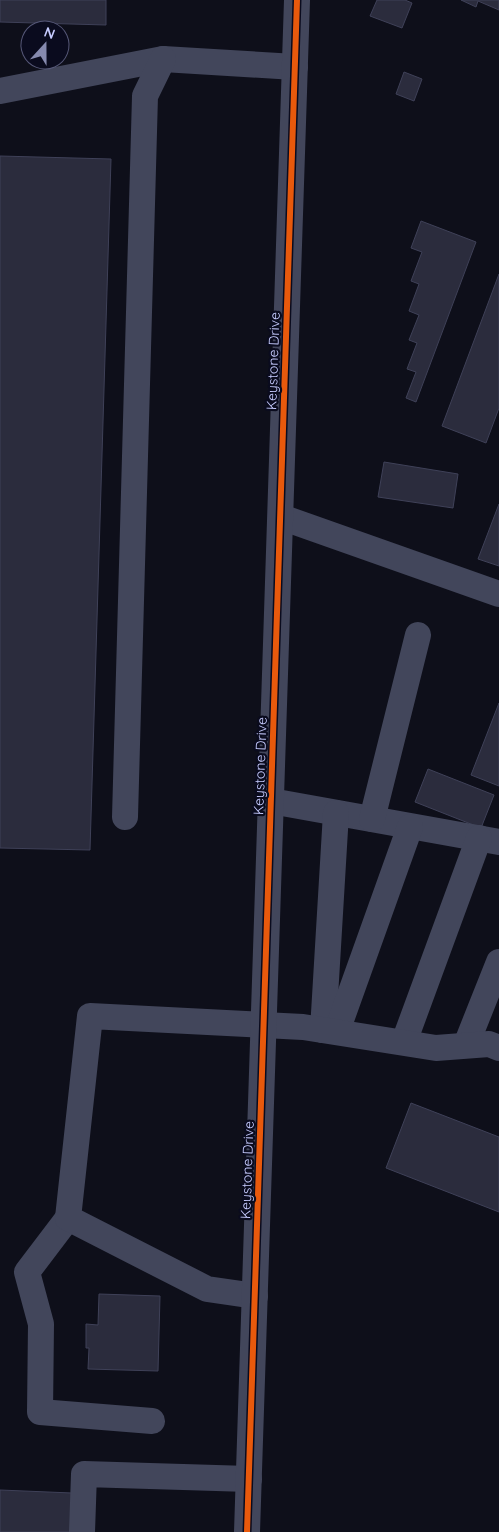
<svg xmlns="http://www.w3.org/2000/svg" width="499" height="1532" font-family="Quicksand,sans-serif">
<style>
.building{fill:#2b2c3d;stroke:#3f4158}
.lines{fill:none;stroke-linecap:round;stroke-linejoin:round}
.minor{stroke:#42465b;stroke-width:26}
.cycleway-casing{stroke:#0a0b1e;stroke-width:9}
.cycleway{stroke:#e8590c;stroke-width:6}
.labels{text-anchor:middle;stroke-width:4.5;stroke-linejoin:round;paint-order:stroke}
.street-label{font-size:14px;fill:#c7ccff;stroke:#0a0b1e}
</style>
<rect width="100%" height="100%" fill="#0e0f1a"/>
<g class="building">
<polygon points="0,0 106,0 106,25 0,22"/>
<polygon points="377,0 405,0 412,3 402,28 370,16"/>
<polygon points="461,0 499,0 499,10 478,1 476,7"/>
<polygon points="404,72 422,79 414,101 396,94"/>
<polygon points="0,156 111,159 90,850 0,848"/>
<polygon points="421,221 476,242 416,402 406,398 416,372 407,369 417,343 409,340 419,315 409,311 419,284 411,281 422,252 411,248"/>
<polygon points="499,274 499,408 486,443 442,426"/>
<polygon points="384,462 458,474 453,508 378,497"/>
<polygon points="499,504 499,566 478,559"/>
<polygon points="499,703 499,786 471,775"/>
<polygon points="428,769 494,795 481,828 415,802"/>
<polygon points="411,1103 499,1137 499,1212 386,1168"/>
<polygon points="99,1294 160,1296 158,1371 88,1369 89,1348 86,1348 86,1324 98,1325"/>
<polygon points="0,1490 72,1493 70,1532 0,1532"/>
</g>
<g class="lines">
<g class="minor">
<polyline points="0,91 163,59 295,67"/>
<polyline points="281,517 499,594"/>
<polyline points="271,801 499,842"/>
<polyline points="125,817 145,96 163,59"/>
<polyline points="372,819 418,635"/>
<polyline points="323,1030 336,813"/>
<polyline points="337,1031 410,827"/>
<polyline points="404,1042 479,838"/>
<polyline points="466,1045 499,962"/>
<polyline points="68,1218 27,1272 41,1324 40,1412 152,1421"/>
<polyline points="255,1296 207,1289 68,1218 90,1016 303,1027 436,1048 489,1044 499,1048"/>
<polyline points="82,1532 84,1474 249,1479"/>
<polyline points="247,1532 297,0"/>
</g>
<defs>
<polyline id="cycleway" points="247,1532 297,0"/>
</defs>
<use href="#cycleway" class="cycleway-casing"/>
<use href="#cycleway" class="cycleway"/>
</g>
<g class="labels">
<g class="street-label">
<text transform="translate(273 361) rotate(-88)" y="5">Keystone Drive</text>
<text transform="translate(260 766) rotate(-88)" y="5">Keystone Drive</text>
<text transform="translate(247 1170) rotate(-88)" y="5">Keystone Drive</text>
</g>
</g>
<g transform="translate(45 45) rotate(21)"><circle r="24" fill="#0a0b1e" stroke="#565878"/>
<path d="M0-4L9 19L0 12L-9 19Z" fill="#868aaf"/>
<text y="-8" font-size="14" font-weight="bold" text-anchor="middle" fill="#c7ccff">N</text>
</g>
</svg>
